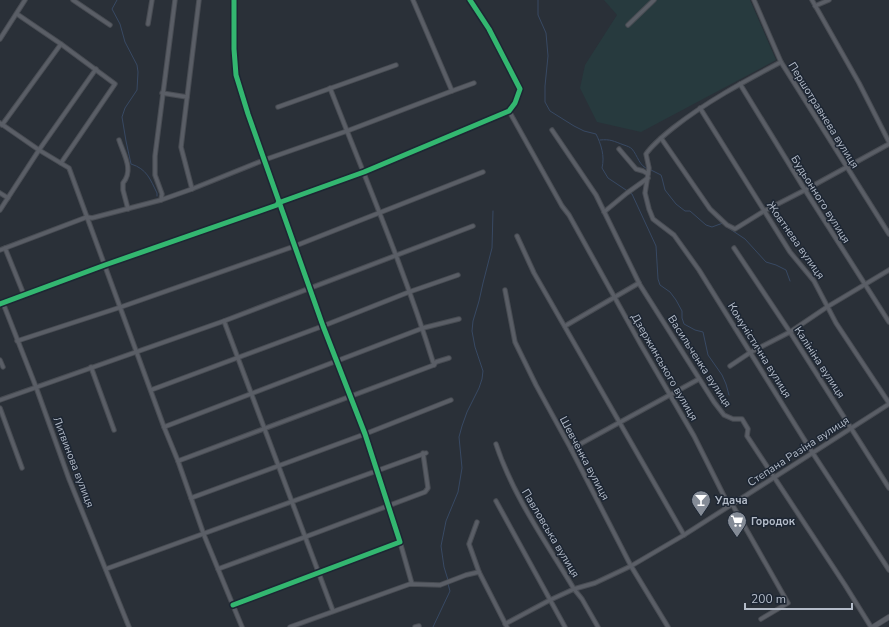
<svg xmlns="http://www.w3.org/2000/svg" width="889" height="627" font-family="'Nunito Sans',sans-serif">
<style>
.green{fill:#273a3e}
.lines{fill:none;stroke-linecap:round;stroke-linejoin:round}
.stream{stroke:#384963;stroke-width:1}
.minor-casing{stroke:#484c53;stroke-width:5.5}
.tertiary-casing{stroke:#484c53;stroke-width:6}
.minor{stroke:#5a5e66;stroke-width:3.5}
.tertiary{stroke:#5a5e66;stroke-width:4.5}
.cycleway-casing{stroke:#1d2633;stroke-width:8}
.cycleway{stroke:#33b770;stroke-width:5}
.labels{text-anchor:middle;stroke-width:3;stroke-linejoin:round;paint-order:stroke}
.street-label{font-size:11px;fill:#b4bcc9;stroke:#1d2633}
.poi-label{font-size:11px;font-weight:bold;fill:#b4bcc9;stroke:#1d2633;text-anchor:start}
</style>
<rect width="100%" height="100%" fill="#2a3038"/>
<polygon class="green" points="604,0 750,0 776,60 641,132 597,122 580,88 585,65 617,15"/>
<g class="lines">
<g class="stream">
<path d="M117,0L112,9L120,24L125,42L137,65L138,72L137,90L125,108L122,117L126,141L131,164C147,169 150,179 157,193V196"/>
<path d="M538,0V15L546,33L548,56L545,86V102L550,111L574,126L584,131L596,134C601,144 605,156 602,168L608,178L632,194L656,246L658,279L660,285L670,292L676,300L682,311V318L684,324L695,330L703,332L708,355L722,375L726,384L729,395"/>
<path d="M600,140C611,139 613,141 624,145C627,146 630,147 632,149C638,156 639,166 648,169"/>
<polyline points="651,170 661,175 662,178 665,190 676,204 685,211 690,211 706,225 712,227 723,223"/>
<polyline points="727,227 745,239 766,262 776,265 786,270 790,281"/>
<polyline points="448,580 444,567 441,546 446,521 458,492 462,468 459,437 462,426 467,412 479,388 482,379 483,371 475,347 472,331 473,321 479,301 483,283 492,248 493,211"/>
<polyline points="433,627 450,591 448,584"/>
</g>
<defs>
<g id="minor">
<polyline points="73,0 110,25"/>
<polyline points="413,0 452,91"/>
<polyline points="754,0 781,62 889,234"/>
<polyline points="812,0 859,83 889,142"/>
<polyline points="815,6 829,0"/>
<polyline points="17,14 61,44 115,84 61,163"/>
<polyline points="148,24 152,0"/>
<polyline points="628,25 654,0"/>
<polyline points="0,39 25,0"/>
<polyline points="740,84 805,190 889,322"/>
<path d="M330,88C366,180 405,271 434,365"/>
<polyline points="162,93 187,97"/>
<polyline points="278,107 396,65"/>
<polyline points="700,108 790,252 814,281 836,323 889,403"/>
<polyline points="509,111 562,206 569,215 641,345 694,436 727,502 732,504 788,603 761,619"/>
<polyline points="0,123 39,150 69,168 164,427 178,461 204,535 242,627"/>
<polyline points="2,125 61,44"/>
<polyline points="552,130 596,195 640,285 714,402 724,415 733,419 742,419 748,429 747,436 845,585 871,627"/>
<polyline points="661,138 710,209 727,225 735,229 764,211 805,190 889,144"/>
<path d="M119,140C124,155 134,170 123,183V190L128,209"/>
<polyline points="619,149 636,169 643,171 648,174 645,193 649,209 653,219 674,235 699,270 812,452 889,570"/>
<path d="M648,174L649,168L646,154C653,144 663,136 673,128C706,102 743,82 781,62"/>
<polyline points="192,189 181,147 199,0"/>
<polyline points="0,193 8,198"/>
<polyline points="161,200 162,194 155,175 155,156 175,0"/>
<polyline points="0,210 39,150 96,69"/>
<polyline points="604,212 627,193 648,178"/>
<polyline points="517,236 534,273 684,535"/>
<polyline points="5,248 24,295"/>
<polyline points="734,248 790,332 889,488"/>
<polyline points="0,250 87,217 92,218 161,200 192,189 264,160 347,131 452,91 474,83"/>
<polyline points="505,290 515,342 536,385 571,449 631,566 668,627"/>
<polyline points="3,303 36,387 69,479 129,627"/>
<polyline points="0,304 105,265 277,205 278,203 364,172 509,111 515,103 520,89 489,29 470,0"/>
<polyline points="224,321 333,611"/>
<polyline points="565,326 639,283"/>
<polyline points="17,341 121,307 295,246 483,172"/>
<polyline points="0,360 3,367"/>
<polyline points="730,366 751,352 790,332 827,307 889,270"/>
<polyline points="91,367 114,430"/>
<polyline points="151,390 323,326 409,292 458,275"/>
<polyline points="0,400 224,321 473,226"/>
<polyline points="0,408 22,468"/>
<polyline points="164,427 423,328 459,319"/>
<path d="M496,444C513,496 546,542 574,589L582,599L598,627"/>
<polyline points="571,449 699,379"/>
<polyline points="178,461 434,365 436,362 449,358"/>
<polyline points="191,498 365,434 451,400"/>
<polyline points="496,501 565,627"/>
<polyline points="477,522 469,544 479,572 507,627"/>
<polyline points="400,542 412,584"/>
<polyline points="106,569 426,453"/>
<polyline points="218,569 305,537 425,492 428,488 423,453"/>
<polyline points="233,605 400,542 365,434 323,326 248,114 236,75 234,49 234,0"/>
<polyline points="505,624 550,600 574,589 595,583 631,566 684,535 889,404"/>
<polyline points="290,627 410,584 440,585 466,575 479,572"/>
<polyline points="415,627 419,626"/>
</g>
<polyline id="tertiary" points="873,627 889,617"/>
</defs>
<use href="#minor" class="minor-casing"/>
<use href="#tertiary" class="tertiary-casing"/>
<use href="#minor" class="minor"/>
<use href="#tertiary" class="tertiary"/>
<defs>
<g id="cycleway">
<polyline points="0,304 105,265 277,205 278,203 364,172 509,111 515,103 520,89 489,29 470,0"/>
<polyline points="233,605 400,542 365,434 323,326 248,114 236,75 234,49 234,0"/>
</g>
</defs>
<use href="#cycleway" class="cycleway-casing"/>
<use href="#cycleway" class="cycleway"/>
</g>
<defs>
<symbol id="bar-pin" viewBox="-11 -11 22 30"><path d="M0 17L-7.5 6A9.5 9.5 0 1 1 7.5 6Z" fill="#848b96" stroke="#1d2633"/><path d="M-6-5H6L.8 .8V4.5H3.5V6h-7V4.5H-.8V.8Z" fill="#fff"/></symbol>
<symbol id="supermarket-pin" viewBox="-11 -11 22 30"><path d="M0 17L-7.5 6A9.5 9.5 0 1 1 7.5 6Z" fill="#848b96" stroke="#1d2633"/><path d="M-6-5.5h2.5l.6 2H6L4.5 2H-2.5L-4.4-4H-6ZM-1.5 3.2a1.3 1.3 0 1 0 .1 0ZM3 3.2a1.3 1.3 0 1 0 .1 0Z" fill="#fff"/></symbol>
</defs>
<g fill-rule="evenodd">
<use href="#bar-pin" x="690" y="489" width="22" height="30"/>
<use href="#supermarket-pin" x="726" y="510" width="22" height="30"/>
</g>
<g class="labels">
<g class="street-label">
<text transform="translate(824 115) rotate(58)" y="4">Першотравнева вулиця</text>
<text transform="translate(821 199) rotate(58)" y="4">Будьонного вулиця</text>
<text transform="translate(796 240) rotate(55)" y="4">Жовтнева вулиця</text>
<text transform="translate(760 350) rotate(58)" y="4">Комуністична вулиця</text>
<text transform="translate(700 361) rotate(57)" y="4">Васильченка вулиця</text>
<text transform="translate(820 362) rotate(57)" y="4">Калініна вулиця</text>
<text transform="translate(665 367) rotate(60)" y="4">Дзержинського вулиця</text>
<text transform="translate(798 451) rotate(-33)" y="4">Степана Разіна вулиця</text>
<text transform="translate(585 458) rotate(62)" y="4">Шевченка вулиця</text>
<text transform="translate(74 462) rotate(69)" y="4">Литвинова вулиця</text>
<text transform="translate(551 533) rotate(59)" y="4">Павловська вулиця</text>
</g>
<g class="poi-label">
<text x="715" y="504">Удача</text>
<text x="751" y="525">Городок</text>
</g>
</g>
<path d="M745 603v6h107v-6" fill="none" stroke="#b4bcc9" stroke-width="2"/>
<text x="751" y="603" font-size="12" fill="#b4bcc9" stroke="#1d2633" stroke-width="3" paint-order="stroke">200 m</text>
</svg>
